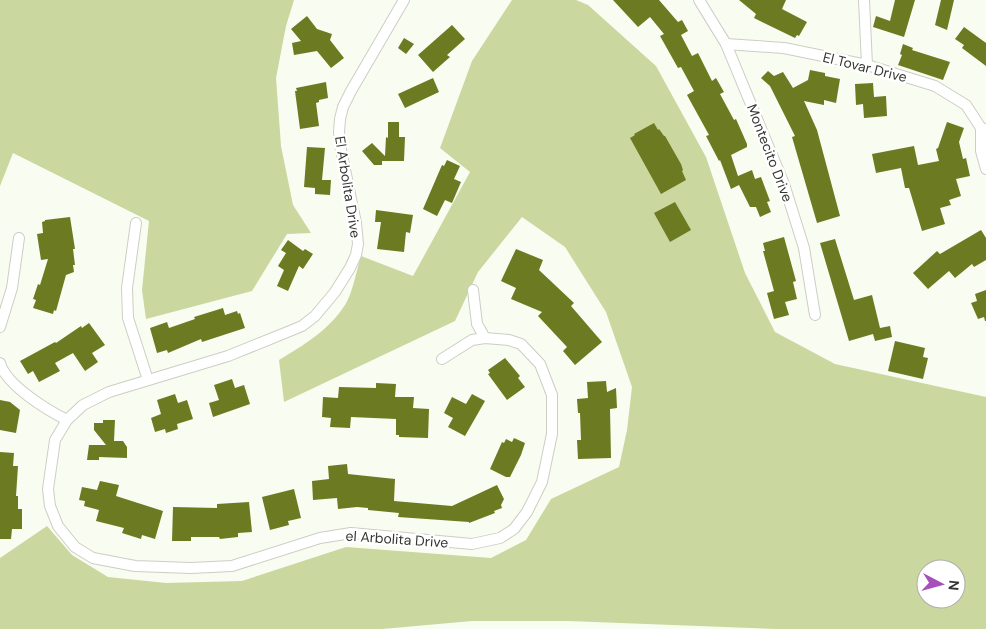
<svg xmlns="http://www.w3.org/2000/svg" width="986" height="629" font-family="'DM Sans',sans-serif">
<style>
.green{fill:#cad79f;fill-rule:evenodd}
.building{fill:#6c7a21}
.lines{fill:none;stroke-linecap:round;stroke-linejoin:round}
.street-casing{stroke:#cccec4;stroke-width:12}
.street{stroke:#fff;stroke-width:10}
.labels{text-anchor:middle;stroke-width:5;stroke-linejoin:round;paint-order:stroke}
.street-label{font-size:14px;fill:#363733;stroke:#fff}
</style>
<rect width="100%" height="100%" fill="#f9fcf1"/>
<g class="green">
<polygon points="0,0 294,0 286,26 276,78 281,146 293,205 311,233 287,234 252,291 146,319 142,290 149,221 13,153 0,186"/>
<path d="M512,0H576L588,5L656,66L706,157L745,273L775,332L835,364L986,397V629H776L568,621H472L382,629H0V558L47,526L72,555L108,577L166,583L242,581L346,547L491,558L526,540L551,499L619,467L627,430L632,387L606,312L565,247L522,217L478,272L455,321L284,402L279,360C304,345 329,330 345,305C352,295 357,269 361,256L413,276L470,172L440,148L472,61ZM926,569H956V599H926Z"/>
</g>
<g class="building">
<polygon points="613,0 659,0 678,22 682,20 688,31 681,35 692,56 698,53 712,81 716,78 724,92 720,94 734,120 736,119 747,144 747,147 731,155 738,176 752,170 755,179 761,177 770,201 767,202 771,212 760,217 756,207 750,207 739,185 731,189 720,160 719,161 706,136 709,135 687,95 694,91 681,67 678,68 660,36 664,34 650,17 638,27"/>
<polygon points="739,0 786,0 782,9 807,22 799,36 797,35 795,38 754,18 756,14"/>
<polygon points="895,0 915,0 904,37 873,27 876,16 890,21"/>
<polygon points="941,0 954,0 947,30 935,25"/>
<polygon points="307,16 317,29 332,34 330,40 344,58 331,68 317,51 294,55 292,43 301,41 291,29"/>
<polygon points="452,25 465,39 447,55 450,57 433,72 418,55"/>
<polygon points="964,27 986,43 986,66 962,48 964,45 955,39"/>
<polygon points="404,38 414,44 406,54 398,48"/>
<polygon points="903,44 913,48 912,50 950,62 943,80 898,65 902,55 900,54"/>
<polygon points="810,70 825,73 825,76 840,79 836,103 824,100 824,105 804,101 817,130 840,216 817,223 792,137 795,136 770,86 761,78 768,71 774,76 783,72 793,88 808,80"/>
<polygon points="433,78 439,92 405,108 398,94"/>
<polygon points="326,82 328,98 319,100 319,102 316,103 319,126 300,129 295,91 297,91 296,88"/>
<polygon points="873,83 874,97 886,96 887,116 864,118 863,104 856,105 855,84"/>
<polygon points="388,122 399,122 399,137 405,137 404,161 382,161 382,165 374,165 362,151 372,143 385,156 386,137 388,138"/>
<polygon points="947,122 964,128 959,142 963,159 966,158 970,176 956,179 961,196 949,200 951,205 940,208 945,224 922,231 909,188 905,188 901,168 876,173 872,154 914,146 918,165 939,161 936,149 938,148"/>
<polygon points="654,123 658,130 659,129 664,136 665,136 681,164 683,170 682,171 686,180 661,194 630,138 635,135 634,134"/>
<polygon points="307,147 325,148 322,180 331,180 330,195 315,194 315,188 304,187"/>
<polygon points="447,160 460,166 454,179 461,182 452,203 445,200 437,216 423,209 442,165 444,166"/>
<polygon points="675,202 691,230 670,242 654,213"/>
<polygon points="376,210 413,215 410,233 406,232 404,252 377,249 381,222 375,222"/>
<polygon points="70,217 75,249 73,249 75,265 73,265 74,272 66,275 56,311 54,310 53,314 33,308 36,300 33,299 38,284 40,285 48,259 41,260 37,234 43,233 42,222 45,221 45,220"/>
<polygon points="981,230 986,238 986,260 974,267 972,264 955,278 949,271 928,289 913,273 937,251 940,254"/>
<polygon points="784,237 796,281 793,282 797,299 785,302 789,315 774,319 767,293 774,291 763,251 765,251 763,243"/>
<polygon points="835,239 854,300 872,295 880,328 890,326 892,337 875,341 873,334 849,341 820,243"/>
<polygon points="288,240 303,251 305,249 313,254 303,269 299,266 288,291 277,286 284,270 278,266 286,253 281,250"/>
<polygon points="516,249 543,260 539,270 574,303 571,306 602,342 575,365 563,351 567,347 538,316 542,312 511,299 516,288 501,281"/>
<polygon points="986,290 986,321 985,321 984,317 978,319 971,303 977,301 975,294"/>
<polygon points="223,308 225,315 237,311 238,314 240,313 245,328 202,342 201,339 168,353 167,350 157,353 150,328 167,322 169,328 195,319 194,317"/>
<polygon points="89,323 105,345 92,353 98,362 85,371 73,353 55,363 60,371 39,382 33,371 28,374 20,361 55,342 56,343 81,326 82,328"/>
<polygon points="895,341 925,348 923,357 928,358 923,379 888,371"/>
<polygon points="505,358 520,376 518,378 525,387 507,400 488,374 490,373 488,370"/>
<polygon points="232,379 235,388 244,385 250,404 213,417 209,403 219,400 214,385"/>
<polygon points="606,381 607,392 616,388 617,408 610,409 611,458 578,459 577,440 581,440 580,413 578,413 577,399 588,398 587,382"/>
<polygon points="376,383 396,384 395,397 414,397 413,408 429,409 428,438 399,437 399,435 396,435 396,419 351,417 350,428 330,427 331,418 322,417 323,397 338,398 339,387 376,388"/>
<polygon points="175,394 178,403 187,400 193,419 177,424 178,429 166,433 165,429 155,432 151,418 161,414 157,400"/>
<polygon points="472,394 485,401 465,436 448,427 453,418 444,413 452,397 466,404"/>
<polygon points="0,400 10,402 20,410 16,433 0,430"/>
<polygon points="103,420 115,420 114,441 123,441 127,447 127,458 99,457 99,460 87,460 89,445 106,445 94,430 94,423 103,423"/>
<polygon points="514,438 525,443 521,455 510,477 506,477 490,469 502,442 504,443 506,439 512,442"/>
<polygon points="0,452 14,453 13,466 18,466 16,496 18,496 18,509 22,509 22,529 12,529 11,539 0,539"/>
<polygon points="347,464 348,474 395,479 394,501 452,506 497,485 504,499 501,505 502,508 494,511 495,513 469,523 469,522 398,517 399,513 368,510 368,508 357,507 338,509 337,498 313,500 312,481 329,479 328,466"/>
<polygon points="100,481 119,485 116,496 163,511 155,539 142,535 141,539 122,533 124,528 96,521 99,510 84,506 85,501 79,500 82,487 97,490"/>
<polygon points="294,489 301,518 288,521 289,525 270,530 262,497"/>
<polygon points="249,502 252,532 238,533 238,537 220,539 219,537 191,537 191,541 172,541 173,507 217,508 217,504"/>
</g>
<g class="lines">
<defs>
<g id="street">
<polyline points="404,0 351,91 343,107 340,119 339,132 341,150 356,223 358,244 356,255 350,268 335,292 315,316 302,326 285,333 228,356 109,392 83,405 67,420 55,440 48,489 50,506 58,526 75,547 93,558 135,566 191,568 232,566 320,538 351,533 472,544 500,538 514,529 527,512 542,482 552,434 552,395 540,364 521,344 509,340 485,338 472,340 442,359"/>
<polyline points="699,0 726,44 784,184 804,248 815,315"/>
<polyline points="864,0 867,65"/>
<polyline points="726,44 784,48 867,65 935,86 966,105 981,128 986,129"/>
<polyline points="981,128 981,151 986,169"/>
<polyline points="136,223 127,288 128,318 148,380"/>
<polyline points="473,290 477,324 485,338"/>
<polyline points="0,327 12,288 19,238"/>
<path d="M0,363C6,385 47,410 67,420"/>
</g>
</defs>
<use href="#street" class="street-casing"/>
<use href="#street" class="street"/>
</g>
<g class="labels">
<g class="street-label">
<text transform="translate(865 67) rotate(14)" y="5">El Tovar Drive</text>
<text transform="translate(770 153) rotate(69)" y="5">Montecito Drive</text>
<text transform="translate(348 187) rotate(81)" y="5">El Arbolita Drive</text>
<text transform="translate(397 539) rotate(4)" y="5">el Arbolita Drive</text>
</g>
</g>
<g transform="translate(941 584) rotate(96)"><circle r="24" fill="#ffffff" stroke="#afafad"/>
<path d="M0-4L9 19L0 12L-9 19Z" fill="#a74fbb"/>
<text y="-8" font-size="14" font-weight="bold" text-anchor="middle" fill="#363733">N</text>
</g>
</svg>
